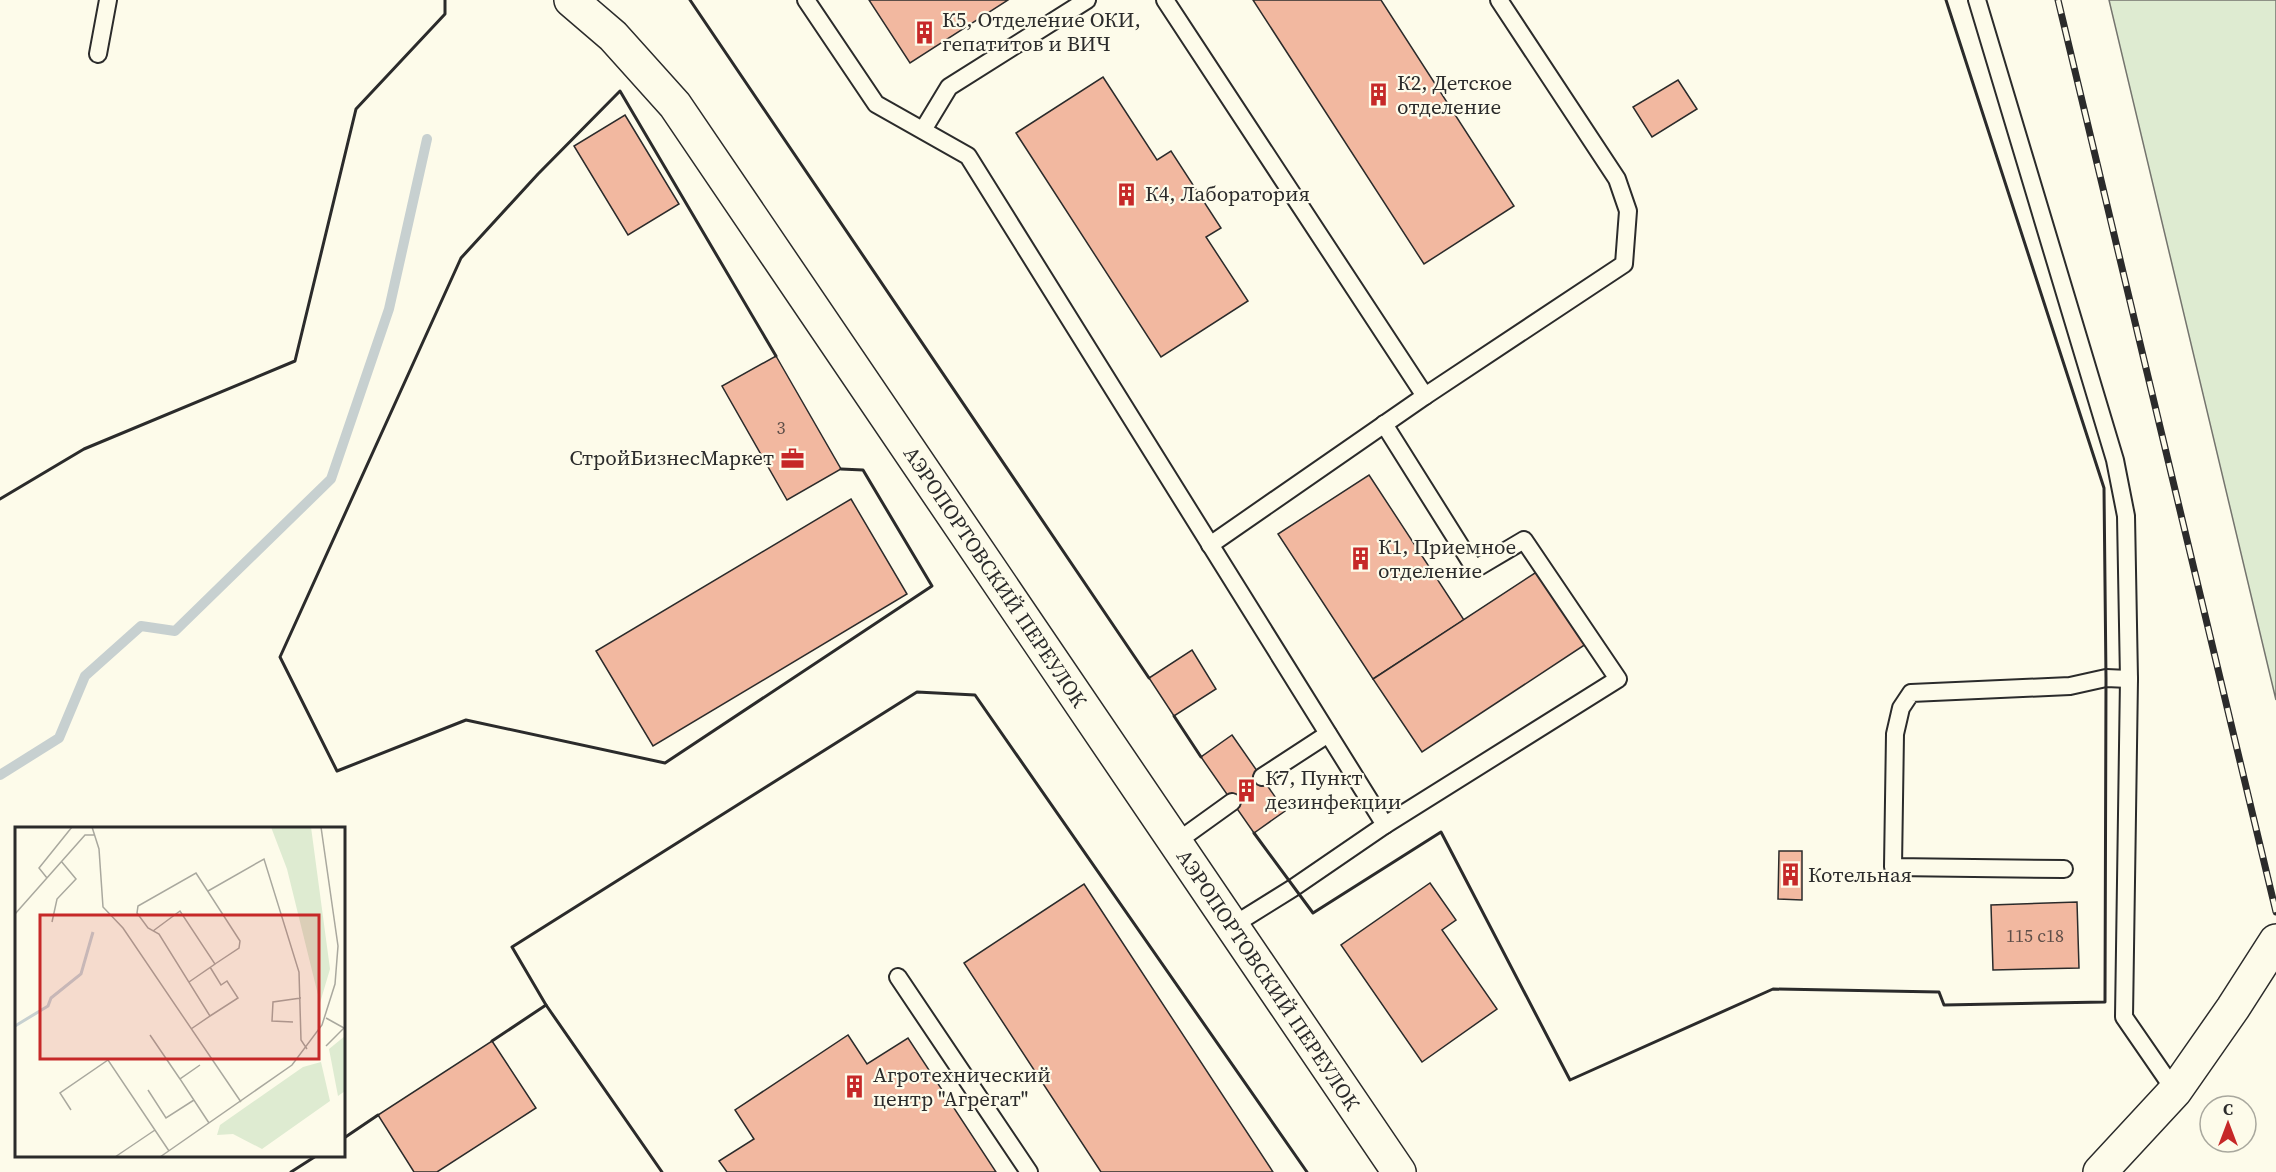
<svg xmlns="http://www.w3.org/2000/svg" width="2276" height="1172" font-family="'Source Serif 4',serif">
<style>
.green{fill:#deebd1;stroke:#74746e;stroke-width:1.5}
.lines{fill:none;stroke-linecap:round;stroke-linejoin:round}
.stream{stroke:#c7d0d0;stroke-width:10}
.building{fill:#f2b8a0;stroke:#2b2b2b;stroke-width:1.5}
.service-casing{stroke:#2b2b2b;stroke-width:20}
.minor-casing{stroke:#2b2b2b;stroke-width:36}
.secondary-casing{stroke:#2b2b2b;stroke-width:36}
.service{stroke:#fdfbea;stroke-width:16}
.minor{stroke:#fdfbea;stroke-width:33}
.secondary{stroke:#fdfbea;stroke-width:33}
.rail-casing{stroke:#2b2b2b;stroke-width:7}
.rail{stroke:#fdfbea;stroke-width:4.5;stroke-dasharray:14;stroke-linecap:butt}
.wall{stroke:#2b2b2b;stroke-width:3}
.labels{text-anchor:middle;stroke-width:4.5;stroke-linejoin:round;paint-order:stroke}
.number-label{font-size:18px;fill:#5d4e48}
.poi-label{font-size:21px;fill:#2b2b2b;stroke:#fdfbea;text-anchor:start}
.street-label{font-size:21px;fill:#2b2b2b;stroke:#fdfbea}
.inset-river{fill:none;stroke:#c7d0d0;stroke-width:3}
.inset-road{fill:none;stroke:#a9a89e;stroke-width:1.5}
.view{fill:#c62828;fill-opacity:0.15;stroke:#c62828;stroke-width:3}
.inset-edge{fill:none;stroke:#2b2b2b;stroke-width:3}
</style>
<rect width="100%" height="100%" fill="#fdfbea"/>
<polygon class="green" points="2109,0 2276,0 2276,700"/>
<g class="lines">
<polyline class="stream" points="0,775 59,738 85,676 141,626 175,631 331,479 389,309 427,139"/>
</g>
<g class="building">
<polygon points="869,0 1008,0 910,63"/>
<polygon points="1253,0 1381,0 1514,206 1424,264"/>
<polygon points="1103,77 1157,160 1171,151 1221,228 1206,237 1248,301 1161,357 1016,133"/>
<polygon points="1678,80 1697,109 1652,137 1633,107"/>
<polygon points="625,115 679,204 628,235 574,146"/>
<polygon points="776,356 841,469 787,500 722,386"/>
<polygon points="1369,475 1464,620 1373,679 1278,534"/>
<polygon points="851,499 907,594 653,746 596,651"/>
<polygon points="1538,571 1586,644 1422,752 1373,679"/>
<polygon points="1192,650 1216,689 1174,716 1149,678"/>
<polygon points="1232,735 1285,811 1254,833 1201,757"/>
<polygon points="1779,851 1802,851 1802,900 1778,899"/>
<polygon points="1430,883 1456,920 1442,930 1497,1009 1422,1062 1341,945"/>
<polygon points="1084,884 1273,1172 1101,1172 964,963"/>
<polygon points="2077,902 2079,968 1993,970 1991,905"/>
<polygon points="848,1035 867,1064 908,1038 996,1172 727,1172 719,1161 754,1139 735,1110"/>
<polygon points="492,1041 536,1108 437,1172 414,1172 378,1115"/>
</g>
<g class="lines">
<defs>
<g id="service">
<polyline points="806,0 876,104 968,156 1385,825 1293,888 1232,926"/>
<polyline points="1165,0 1425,396 1210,545"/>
<polyline points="1977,0 2115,460 2126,516 2129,679 2124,1017 2175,1091"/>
<polyline points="98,54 108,0"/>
<polyline points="923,130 949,87 1087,0"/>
<polyline points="1425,396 1624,264 1628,211 1617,179 1499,0"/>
<polyline points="1384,424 1475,569 1524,540 1618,679 1385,825"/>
<polyline points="1262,777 1328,734"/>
<polyline points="1175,843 1232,802"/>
<polyline points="2064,869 1893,867 1895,734 1901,708 1911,693 2070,686 2106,678 2129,679"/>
<polyline points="898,977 1029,1172"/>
</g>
<polyline id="minor" points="571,0 613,36 675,105 1399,1172"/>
<polyline id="secondary" points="2100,1172 2175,1091 2233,1008 2276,941"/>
</defs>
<use href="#service" class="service-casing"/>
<use href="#minor" class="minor-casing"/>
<use href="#secondary" class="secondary-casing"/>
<use href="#service" class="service"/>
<use href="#minor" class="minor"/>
<use href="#secondary" class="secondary"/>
<defs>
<polyline id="rail" points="2058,0 2276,912"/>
</defs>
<use href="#rail" class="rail-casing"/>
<use href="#rail" class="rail"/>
<g class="wall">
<polyline points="690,0 1149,678"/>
<polyline points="776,356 620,91 538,174 461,258 280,657 337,771 466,720 665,763 932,586 863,470 841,469"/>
<polyline points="0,499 84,449 295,361 356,109 445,14 445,0"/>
<polyline points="1174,716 1201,757"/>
<polyline points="1254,833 1313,913 1441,832 1570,1080 1773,989 1939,992 1944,1005 2105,1002 2106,678 2104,488 1946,0"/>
<polyline points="546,1005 662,1172"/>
<polyline points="492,1041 546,1005 512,947 917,692 975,695 1307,1172"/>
<polyline points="344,1138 378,1115"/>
<polyline points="291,1172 316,1156"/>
</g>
</g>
<defs>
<symbol id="building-bare" viewBox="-9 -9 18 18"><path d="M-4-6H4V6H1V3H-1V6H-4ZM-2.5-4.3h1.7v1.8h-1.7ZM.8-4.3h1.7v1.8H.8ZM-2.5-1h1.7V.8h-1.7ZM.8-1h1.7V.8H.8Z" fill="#c62828" stroke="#fdfbea" stroke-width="2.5" paint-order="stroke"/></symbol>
<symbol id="office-bare" viewBox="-9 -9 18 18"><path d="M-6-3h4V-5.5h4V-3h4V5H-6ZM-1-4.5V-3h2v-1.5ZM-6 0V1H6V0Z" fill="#c62828" stroke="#fdfbea" stroke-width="2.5" paint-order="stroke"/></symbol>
</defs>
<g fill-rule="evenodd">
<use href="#building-bare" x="908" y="16" width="33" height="33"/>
<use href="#building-bare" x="1362" y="78" width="33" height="33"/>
<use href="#building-bare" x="1110" y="178" width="33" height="33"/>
<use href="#office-bare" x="776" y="442" width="33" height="33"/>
<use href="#building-bare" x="1344" y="542" width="33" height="33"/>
<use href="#building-bare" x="1230" y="774" width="33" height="33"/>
<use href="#building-bare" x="1774" y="858" width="33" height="33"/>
<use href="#building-bare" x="838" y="1070" width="33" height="33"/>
</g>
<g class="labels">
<g class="number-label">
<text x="781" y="434">3</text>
<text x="2035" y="942">115 с18</text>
</g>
<g class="poi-label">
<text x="942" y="27">К5, Отделение ОКИ,<tspan x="942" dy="24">гепатитов и ВИЧ</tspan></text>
<text x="1397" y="90">К2, Детское<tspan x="1397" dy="24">отделение</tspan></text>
<text x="1145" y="201">К4, Лаборатория</text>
<text x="774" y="465" text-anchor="end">СтройБизнесМаркет</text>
<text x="1378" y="554">К1, Приемное<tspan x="1378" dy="24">отделение</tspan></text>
<text x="1265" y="785">К7, Пункт<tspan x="1265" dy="24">дезинфекции</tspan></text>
<text x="1808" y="882">Котельная</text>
<text x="873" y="1082">Агротехнический<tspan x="873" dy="24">центр "Агрегат"</tspan></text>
</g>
<g class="street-label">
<text transform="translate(995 577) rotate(56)" y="7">АЭРОПОРТОВСКИЙ ПЕРЕУЛОК</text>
<text transform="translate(1268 980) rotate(56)" y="7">АЭРОПОРТОВСКИЙ ПЕРЕУЛОК</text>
</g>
</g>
<g transform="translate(15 827)">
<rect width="330" height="330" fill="#fdfbea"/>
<path d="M256,0H296L315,142L305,176L272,42ZM330,209V264L323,269L314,222ZM306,235L315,274L247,322L218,307L202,308L205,298L288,240Z" fill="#deebd1"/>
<path class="inset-river" d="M0,199L33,179L36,171L66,147L78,105"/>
<path class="inset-road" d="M77,0L84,22L88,80L108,101L226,275M32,51L24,41L57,0M193,64L249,32L284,145L286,213L292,222M0,87L70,8H79M37,95L42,72L61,52L46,34M138,104L165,84L200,137L174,155M195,140L206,158L212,154L223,171L195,189M311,191L329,201L311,219M278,195L257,194L258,175L286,171M176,202L195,189L144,107L133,101L122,86L123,79L181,46L225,114L224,121L200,137M135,208L165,252M185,238L165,252L194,296M133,263L151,291L179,273M56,283L45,266L93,233L154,324M100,330L140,303M145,330L277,238L307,198L320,157L323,119L306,0"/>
<path class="view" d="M25,88H304V232H25Z"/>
<rect width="330" height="330" class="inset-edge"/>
</g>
<g transform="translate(2228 1124)"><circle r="28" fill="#fdfbea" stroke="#a9a89e" stroke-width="1.5"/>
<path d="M0-4.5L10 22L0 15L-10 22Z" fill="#c62828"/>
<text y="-9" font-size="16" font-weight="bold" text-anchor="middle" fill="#2b2b2b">С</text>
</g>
</svg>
